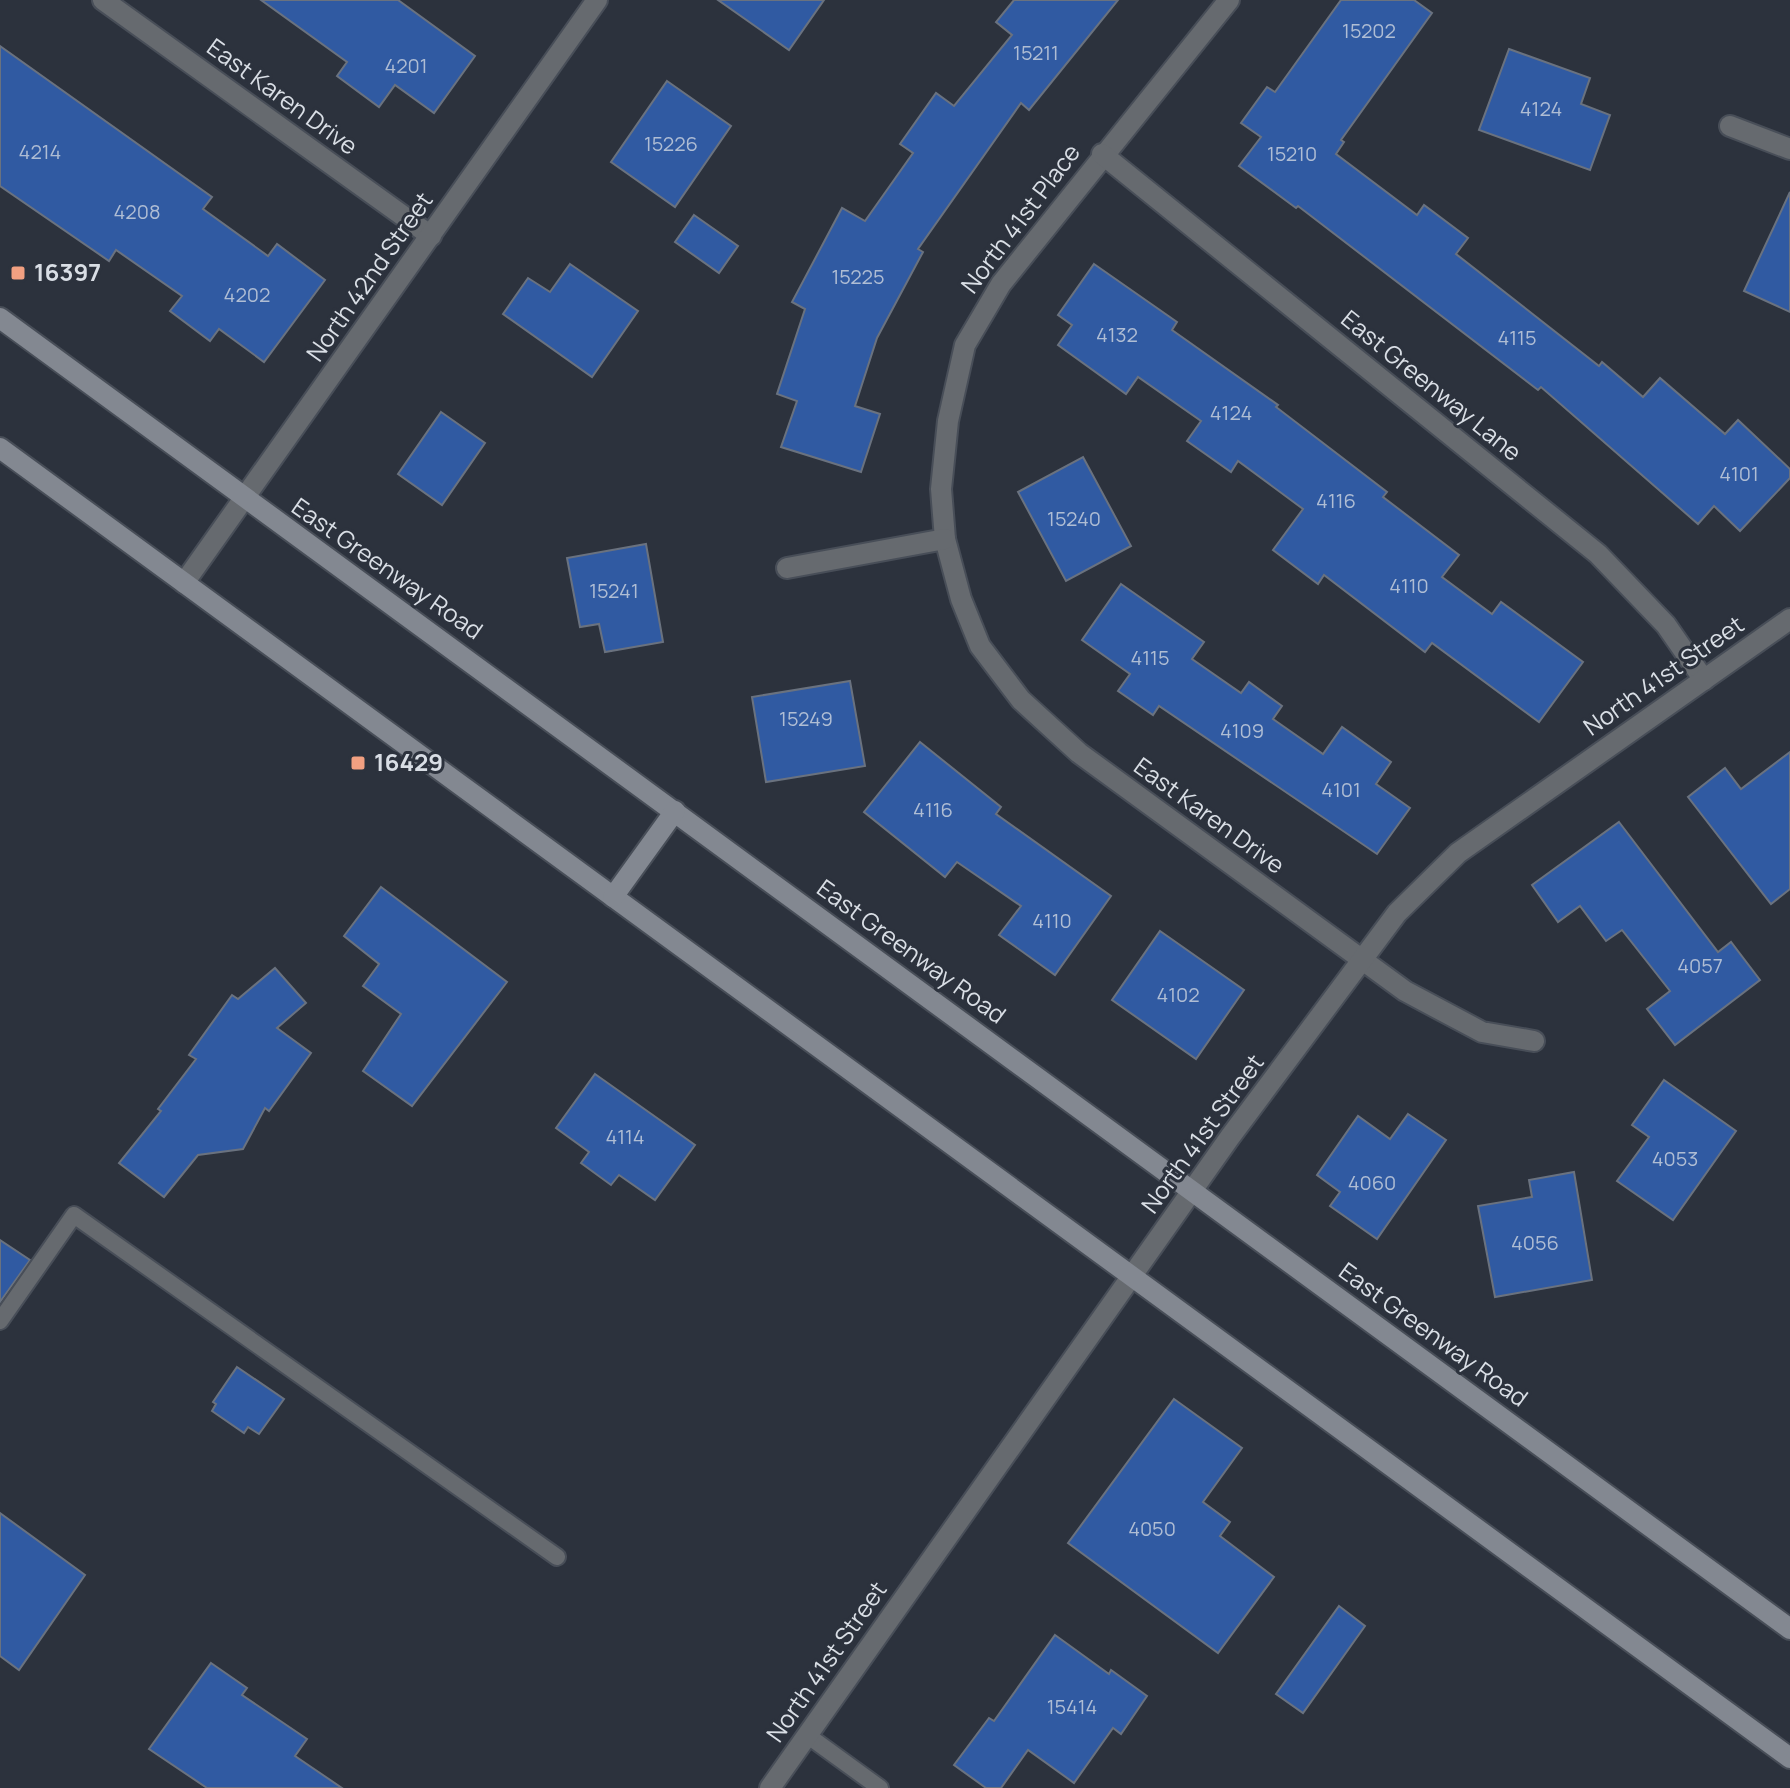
<svg xmlns="http://www.w3.org/2000/svg" width="1790" height="1788" font-family="Manrope,sans-serif">
<style>
.building{fill:#305aa2;stroke:#6a727f;stroke-width:2}
.lines{fill:none;stroke-linecap:round;stroke-linejoin:round}
.service-casing{stroke:#484e58;stroke-width:20}
.minor-casing{stroke:#484e58;stroke-width:24}
.secondary-casing{stroke:#484e58;stroke-width:24}
.service{stroke:#666a6f;stroke-width:16}
.minor{stroke:#666a6f;stroke-width:20}
.secondary{stroke:#838891;stroke-width:20}
.poi-dot{fill:#f2a081;stroke:#2c323d;stroke-width:3}
.labels{text-anchor:middle;stroke-width:6;stroke-linejoin:round;paint-order:stroke}
.number-label{font-size:20px;fill:#afbdd4}
.street-label{font-size:24px;fill:#d9dee5;stroke:#2c323d}
.poi-label{font-size:24px;font-weight:bold;fill:#d9dee5;stroke:#2c323d;text-anchor:start}
</style>
<rect width="100%" height="100%" fill="#2c323d"/>
<g class="building">
<polygon points="261,0 398,0 475,56 434,113 395,85 379,107 337,76 347,62"/>
<polygon points="718,0 824,0 789,50"/>
<polygon points="1014,0 1118,0 1029,110 1021,103 918,249 923,252 877,338 855,406 880,414 861,472 781,447 797,401 777,394 805,309 792,302 842,208 865,221 913,153 900,144 936,93 954,106 1012,35 996,22"/>
<polygon points="1341,0 1414,0 1432,13 1341,140 1344,142 1336,154 1417,215 1424,205 1468,238 1456,254 1599,366 1602,362 1643,397 1660,378 1725,434 1738,420 1790,469 1790,478 1740,531 1714,506 1698,524 1541,387 1538,390 1298,206 1296,208 1239,166 1261,137 1241,123 1267,87 1275,92"/>
<polygon points="0,46 212,197 203,209 268,256 277,244 325,280 264,362 219,329 210,341 170,311 182,296 116,250 109,261 0,186"/>
<polygon points="1509,49 1590,78 1581,104 1610,115 1590,170 1479,130"/>
<polygon points="667,81 731,126 675,207 611,162"/>
<polygon points="1790,192 1790,312 1744,291"/>
<polygon points="694,215 738,246 719,273 675,242"/>
<polygon points="570,264 638,311 592,377 503,314 528,278 550,292"/>
<polygon points="1094,264 1177,322 1172,330 1278,405 1276,407 1387,492 1383,497 1459,555 1442,577 1492,614 1501,602 1583,662 1539,722 1432,643 1425,652 1324,575 1318,584 1273,550 1303,509 1238,461 1231,472 1187,441 1201,421 1138,377 1126,394 1058,345 1072,325 1058,315"/>
<polygon points="441,412 485,443 442,505 398,474"/>
<polygon points="1083,457 1131,546 1066,581 1018,492"/>
<polygon points="646,544 663,642 605,652 599,624 580,627 567,558"/>
<polygon points="1121,584 1204,642 1192,659 1241,693 1249,682 1282,706 1273,719 1323,754 1342,727 1391,762 1376,784 1410,808 1377,854 1159,706 1153,715 1118,691 1130,674 1082,640"/>
<polygon points="850,681 865,766 766,782 752,697"/>
<polygon points="920,742 1001,807 996,814 1111,896 1055,975 999,935 1021,906 957,862 945,877 864,812"/>
<polygon points="1790,752 1790,889 1771,904 1688,797 1725,768 1741,789"/>
<polygon points="1619,822 1718,952 1731,942 1760,980 1675,1045 1647,1009 1670,991 1622,930 1606,941 1580,906 1558,922 1532,885"/>
<polygon points="381,887 507,982 412,1106 363,1071 401,1014 363,986 379,964 344,936"/>
<polygon points="1160,931 1244,990 1196,1059 1112,1000"/>
<polygon points="275,968 306,1003 277,1028 311,1053 269,1111 265,1108 243,1149 198,1155 164,1197 119,1163 161,1111 158,1109 196,1059 189,1055 232,995 238,999"/>
<polygon points="595,1074 695,1145 655,1200 619,1175 611,1185 581,1163 589,1152 556,1128"/>
<polygon points="1664,1080 1736,1131 1673,1220 1617,1181 1649,1137 1632,1125"/>
<polygon points="1408,1114 1446,1140 1377,1239 1330,1206 1340,1192 1317,1175 1358,1116 1390,1139"/>
<polygon points="1574,1172 1592,1280 1495,1297 1478,1206 1532,1197 1529,1180"/>
<polygon points="0,1240 30,1260 0,1302"/>
<polygon points="237,1367 284,1399 259,1434 248,1427 244,1433 212,1411 216,1404 213,1402"/>
<polygon points="1174,1399 1242,1448 1203,1502 1230,1522 1220,1536 1274,1577 1218,1653 1068,1543"/>
<polygon points="0,1513 85,1575 19,1670 0,1656"/>
<polygon points="1339,1606 1365,1626 1303,1713 1276,1694"/>
<polygon points="1055,1635 1109,1674 1111,1670 1147,1696 1121,1734 1113,1728 1074,1783 1028,1750 1001,1788 986,1788 954,1765 989,1718 994,1721"/>
<polygon points="211,1663 247,1688 242,1695 307,1739 295,1756 342,1788 207,1788 149,1749"/>
</g>
<g class="lines">
<defs>
<g id="service">
<polyline points="0,1321 74,1215 557,1557"/>
<polyline points="807,1735 880,1788"/>
</g>
<g id="minor">
<polyline points="103,0 431,236"/>
<polyline points="1229,0 1001,284 965,345 948,421 941,489 945,539 961,599 980,646 1021,700 1079,753 1405,991 1482,1032 1534,1041"/>
<polyline points="1730,126 1790,149"/>
<polyline points="1102,154 1598,554 1666,625 1704,680"/>
<polyline points="787,568 945,539"/>
<polyline points="184,583 597,0"/>
<polyline points="770,1788 1230,1137 1397,913 1458,853 1790,619"/>
</g>
<g id="secondary">
<polyline points="0,318 1790,1629"/>
<polyline points="0,448 1790,1758"/>
<polyline points="613,897 675,811"/>
</g>
</defs>
<use href="#service" class="service-casing"/>
<use href="#minor" class="minor-casing"/>
<use href="#secondary" class="secondary-casing"/>
<use href="#service" class="service"/>
<use href="#minor" class="minor"/>
<use href="#secondary" class="secondary"/>
</g>
<g class="poi-dot">
<rect x="10" y="265" width="16" height="16" rx="4"/>
<rect x="350" y="755" width="16" height="16" rx="4"/>
</g>
<g class="labels">
<g class="number-label">
<text x="1369" y="38">15202</text>
<text x="1036" y="60">15211</text>
<text x="406" y="73">4201</text>
<text x="1541" y="116">4124</text>
<text x="671" y="151">15226</text>
<text x="40" y="159">4214</text>
<text x="1292" y="161">15210</text>
<text x="137" y="219">4208</text>
<text x="858" y="284">15225</text>
<text x="247" y="302">4202</text>
<text x="1117" y="342">4132</text>
<text x="1517" y="345">4115</text>
<text x="1231" y="420">4124</text>
<text x="1739" y="481">4101</text>
<text x="1336" y="508">4116</text>
<text x="1074" y="526">15240</text>
<text x="1409" y="593">4110</text>
<text x="614" y="598">15241</text>
<text x="1150" y="665">4115</text>
<text x="806" y="726">15249</text>
<text x="1242" y="738">4109</text>
<text x="1341" y="797">4101</text>
<text x="933" y="817">4116</text>
<text x="1052" y="928">4110</text>
<text x="1700" y="973">4057</text>
<text x="1178" y="1002">4102</text>
<text x="625" y="1144">4114</text>
<text x="1675" y="1166">4053</text>
<text x="1372" y="1190">4060</text>
<text x="1535" y="1250">4056</text>
<text x="1152" y="1536">4050</text>
<text x="1072" y="1714">15414</text>
</g>
<g class="street-label">
<text transform="translate(282 97) rotate(36)" y="8">East Karen Drive</text>
<text transform="translate(1021 219) rotate(-53)" y="8">North 41st Place</text>
<text transform="translate(370 277) rotate(-55)" y="8">North 42nd Street</text>
<text transform="translate(1431 386) rotate(39)" y="8">East Greenway Lane</text>
<text transform="translate(387 569) rotate(35)" y="8">East Greenway Road</text>
<text transform="translate(1664 676) rotate(-35)" y="8">North 41st Street</text>
<text transform="translate(1209 816) rotate(36)" y="8">East Karen Drive</text>
<text transform="translate(911 952) rotate(36)" y="8">East Greenway Road</text>
<text transform="translate(1203 1134) rotate(-54)" y="8">North 41st Street</text>
<text transform="translate(1433 1335) rotate(36)" y="8">East Greenway Road</text>
<text transform="translate(827 1662) rotate(-55)" y="8">North 41st Street</text>
</g>
<g class="poi-label">
<text x="34" y="281">16397</text>
<text x="374" y="771">16429</text>
</g>
</g>
</svg>
